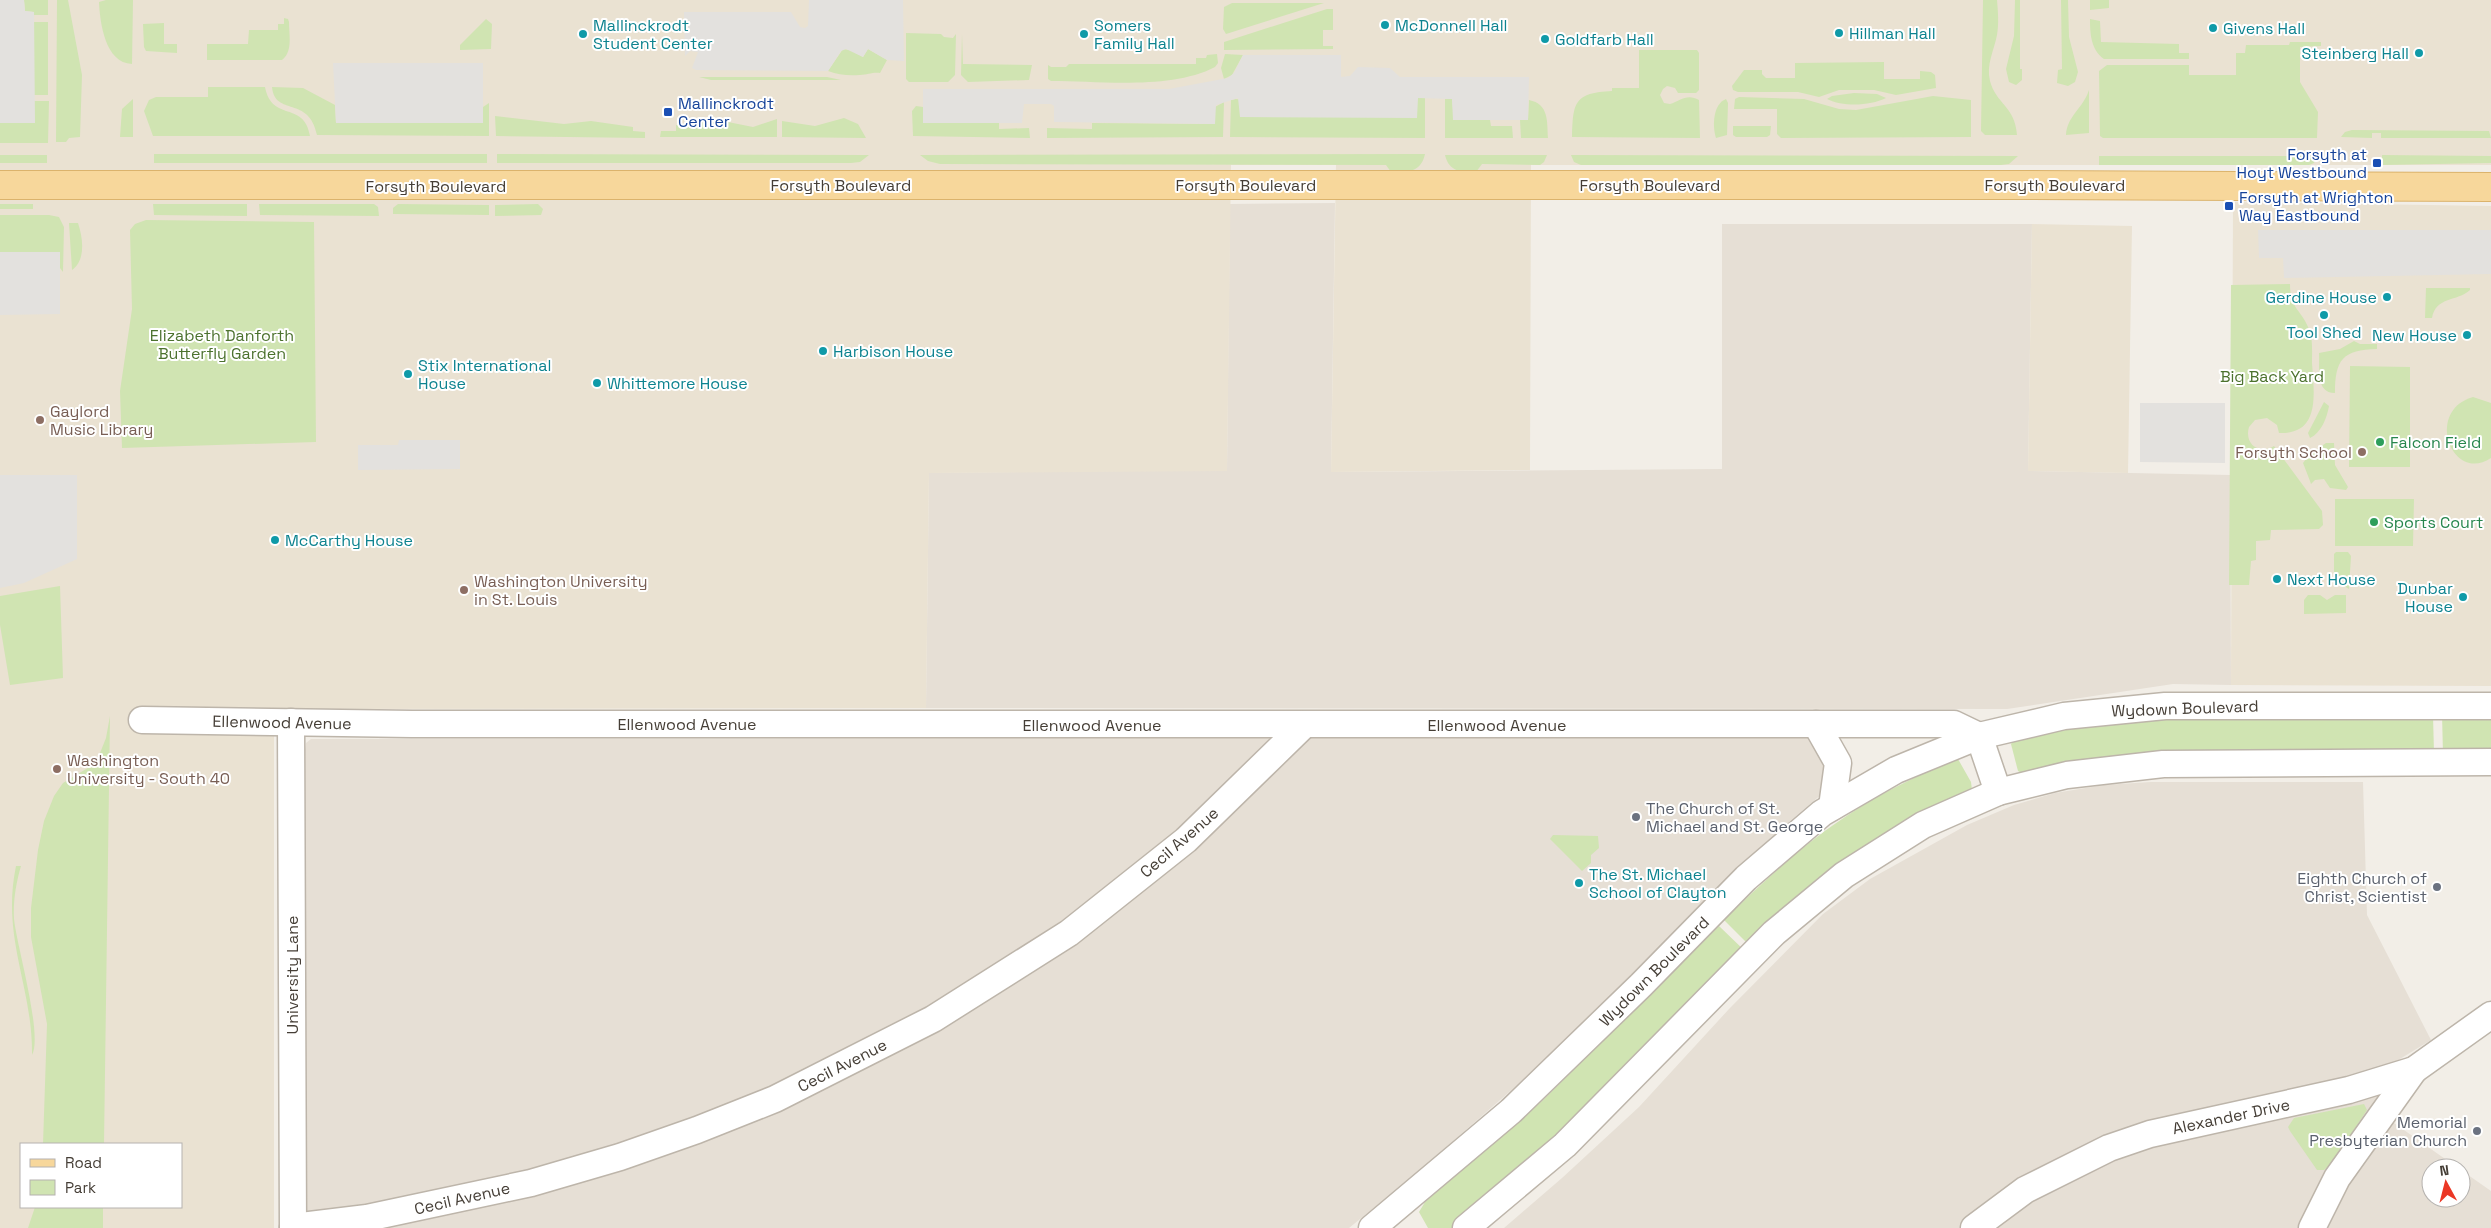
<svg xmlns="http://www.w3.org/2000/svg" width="2491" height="1228" font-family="'Space Grotesk',sans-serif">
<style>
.residential{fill:#e6dfd5}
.education{fill:#eae2d2;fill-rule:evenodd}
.green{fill:#d0e4b2}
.parking{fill:#e3e1de}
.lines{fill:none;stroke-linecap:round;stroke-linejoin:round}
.minor-casing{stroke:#bdb5aa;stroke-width:29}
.major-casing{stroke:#dbb36c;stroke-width:30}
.minor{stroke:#fff;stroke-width:26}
.major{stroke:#f7d79b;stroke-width:28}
.culture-dot{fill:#0f9aa8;stroke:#fff;stroke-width:2}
.transit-dot{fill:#1a4fb4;stroke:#fff;stroke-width:2}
.education-dot{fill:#8d6e63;stroke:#fff;stroke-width:2}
.leisure-dot{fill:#2e9e5b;stroke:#fff;stroke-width:2}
.worship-dot{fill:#6b7280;stroke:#fff;stroke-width:2}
.labels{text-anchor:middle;stroke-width:4;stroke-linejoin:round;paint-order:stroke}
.culture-label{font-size:16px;fill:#0d838f;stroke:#fff;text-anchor:start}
.transit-label{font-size:16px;fill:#164399;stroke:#fff;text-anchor:start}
.street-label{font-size:16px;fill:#453e36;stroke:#fff}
.park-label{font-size:16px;fill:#4c722e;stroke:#fff}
.education-label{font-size:16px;fill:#785e54;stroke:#fff;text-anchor:start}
.leisure-label{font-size:16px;fill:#27864d;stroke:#fff;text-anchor:start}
.worship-label{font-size:16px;fill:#5b616d;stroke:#fff;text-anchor:end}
</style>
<rect width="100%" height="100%" fill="#f2eee7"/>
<g class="residential">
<polygon points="1335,203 1331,472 1722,469 1722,224 2032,224 2028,471 2230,475 2231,685 2173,684 2007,709 926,708 929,473 1227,470 1230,204"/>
<polygon points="1812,737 1828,769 1823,793 1790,821 1533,1071 1419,1171 1349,1228 305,1228 305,749 306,743 311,739"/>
<polygon points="2151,782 2363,782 2367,915 2431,1040 2372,1076 2394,1123 2458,1168 2431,1168 2431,1198 2461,1198 2461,1170 2491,1191 2491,1228 1504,1228 1562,1178 1639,1107 1729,1009 1823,914 1870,879 1967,825 2014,805 2055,793 2104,785"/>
</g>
<g class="education">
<path d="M0,0H2491V165H1531L1530,470L1331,472L1336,165H1231L1227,471L929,473L926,708L274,709V1228H0ZM21,1144H181V1207H21Z"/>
<polygon points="2233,202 2491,206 2491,686 2231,685"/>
<polygon points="2032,224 2132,226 2128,473 2028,471"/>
</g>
<g class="green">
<polygon points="24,0 48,0 48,15 34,15 34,12 25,11"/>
<polygon points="57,0 68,0 82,75 80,137 69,138 66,142 56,142"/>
<path d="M106,0H133L132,64C105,63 100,23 99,2Z"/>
<path d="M1983,0H1997C1998,11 1999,24 1997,35C1994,51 1986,64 1990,81C1996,104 2015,106 2017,135H1985L1981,131Z"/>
<polygon points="2015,0 2020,0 2020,69 2022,69 2022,80 2016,85 2009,82 2006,69 2014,36"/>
<polygon points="2061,0 2068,0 2069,37 2078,72 2075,82 2068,86 2057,83 2058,70 2062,69"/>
<polygon points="2090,0 2109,0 2109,8 2090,10"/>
<polygon points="1232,3 1324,3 1226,34 1223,29 1224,7"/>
<polygon points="1327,9 1333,9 1333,30 1323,30 1323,46 1333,46 1333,49 1224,50 1224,42"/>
<path d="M284,18L288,19L289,22C289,35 293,52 282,60H207V44H248L249,30H278V24H284Z"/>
<polygon points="486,19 492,24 491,49 460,50 460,45"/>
<path d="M2090,19L2100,21L2101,42L2179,44V53H2189V59H2104C2091,50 2090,34 2090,19Z"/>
<rect x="34" y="22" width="14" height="73"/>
<polygon points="164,23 164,44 177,44 177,53 146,51 144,47 143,24"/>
<polygon points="906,33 941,34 944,37 953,38 956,34 955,75 948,82 909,82 906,79"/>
<polygon points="962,34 963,64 1032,65 1029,80 968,82 961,75"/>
<polygon points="2290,42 2321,42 2321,46 2300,47 2300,82 2318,112 2317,138 2103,138 2100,136 2099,71 2107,65 2189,65 2189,75 2236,75 2236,53 2245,53 2246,45 2289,45"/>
<path d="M843,49L850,50L863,57L868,49L887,60L880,73C872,72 868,75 860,75C848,76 839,75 828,71Z"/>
<path d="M1639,50H1697L1699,53V90L1696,93H1678L1675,88L1667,86L1663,89L1660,95L1664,103L1670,104C1680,101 1687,93 1699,100L1700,138L1572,137C1573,102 1574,93 1612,91V88H1639Z"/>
<path d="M1217,54L1218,63L1215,67C1171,90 1100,81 1051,81L1048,79V65L1051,67H1066L1069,64H1196V58H1206L1207,55Z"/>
<polygon points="1225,54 1243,55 1232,75 1224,79 1221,68"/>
<polygon points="1884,62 1884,79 1920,79 1920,71 1931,72 1935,75 1936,88 1896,95 1874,90 1839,90 1819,97 1798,92 1738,92 1733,90 1732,86 1744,70 1762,70 1762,74 1766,78 1795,78 1795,63"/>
<polygon points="699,77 827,77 841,80 711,80"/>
<path d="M208,87H265C272,123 304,100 310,136H153L144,111L149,100L156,97H208Z"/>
<path d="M272,87L303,88L335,105L336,123H483V107L489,103V136L317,135C309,95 275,117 272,87Z"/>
<path d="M2089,90V133L2066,135C2067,116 2084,107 2089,90Z"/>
<path d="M1854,93L1877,94L1886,98C1870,106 1843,107 1827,99L1832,96Z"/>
<polygon points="1933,96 1971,100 1971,137 1781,138 1777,134 1777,109 1734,109 1735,99 1739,97 1804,99 1839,109 1856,110"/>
<polygon points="1417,98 1425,98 1425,138 1230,137 1231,100 1236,99 1417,118"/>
<polygon points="133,99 133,137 120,137 122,109"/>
<polygon points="1445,99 1452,99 1454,120 1490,120 1491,126 1512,126 1513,138 1445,138"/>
<path d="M1726,99L1728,103L1727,135L1716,138C1712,126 1713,104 1726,99Z"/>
<path d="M1529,100C1549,104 1547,121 1548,138H1521L1520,120H1528Z"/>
<polygon points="34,101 49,101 48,143 0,143 0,123 34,123"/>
<polygon points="1224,102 1223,137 1047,138 1047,128 1092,129 1092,123 1214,124 1215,107"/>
<polygon points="916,106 923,107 924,123 999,123 999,129 1029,128 1030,138 913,136 912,111"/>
<polygon points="495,116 564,124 591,121 633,127 633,131 645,132 645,138 496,136"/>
<polygon points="844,118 858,124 866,138 782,137 782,121 815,126"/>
<polygon points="713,119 753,127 777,119 777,137 660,137 661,131 676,131 676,125 692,126"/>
<polygon points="1733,126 1771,126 1770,135 1767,137 1736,137 1733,135"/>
<polygon points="2352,130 2489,131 2491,138 2381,138 2381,133 2372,133 2372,138 2341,137 2345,132"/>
<rect x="154" y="154" width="333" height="9"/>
<polygon points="497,154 869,155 860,162 851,163 497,163"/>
<path d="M1425,154C1421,173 1407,172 1391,172L1386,165L940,164L928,161L920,155Z"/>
<rect x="0" y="155" width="47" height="8"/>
<path d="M1445,155H1547L1544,162L1540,165L1482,164L1476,172C1461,172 1449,172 1445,155Z"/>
<polygon points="1571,155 2018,156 2009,164 2001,165 1581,165 1574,162"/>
<polygon points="2382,155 2491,156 2491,163 2382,165"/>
<polygon points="2099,156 2317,156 2314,163 2309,165 2099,165"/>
<rect x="0" y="204" width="33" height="5"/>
<polygon points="153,204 247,204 247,216 154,215"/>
<polygon points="259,204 374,204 378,207 379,216 260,215"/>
<polygon points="398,204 489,205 489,215 393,214 393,208"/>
<polygon points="538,204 543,209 541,215 495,216 495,205"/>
<polygon points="0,215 49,215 59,217 64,227 63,272 60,268 60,252 0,252"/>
<polygon points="146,220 314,222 316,442 122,448 120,391 132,309 130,230 135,224"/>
<path d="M69,223H78C83,238 86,260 72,270Z"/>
<path d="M2290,284C2290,309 2301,309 2309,329C2313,338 2312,353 2312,363C2314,393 2321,435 2279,433L2277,425L2267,418L2255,420L2249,427C2244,444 2259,455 2274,446L2322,511L2323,525L2319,529L2271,530L2270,540L2256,541V560L2251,561L2249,585H2229L2231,285Z"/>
<path d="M2426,288H2470V290C2457,302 2436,296 2432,318H2425Z"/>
<path d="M2354,341L2360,344H2377V349C2343,350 2335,359 2335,393C2315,393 2320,368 2319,353L2340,349Z"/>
<polygon points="2350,366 2410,367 2410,467 2349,467"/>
<path d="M2473,397L2491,403V458C2452,484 2424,411 2473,397Z"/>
<path d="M2324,402L2329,406C2327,418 2321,433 2310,438L2308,433Z"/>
<polygon points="2326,443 2334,443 2335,465 2348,487 2346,490 2330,488 2324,479 2315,480 2311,484 2310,481 2303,463 2310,454"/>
<polygon points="2335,499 2414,499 2413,546 2335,546"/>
<polygon points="2336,552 2348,552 2351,556 2349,589 2344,586 2344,577 2334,575 2334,554"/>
<polygon points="60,586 63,678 10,685 0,625 0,596"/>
<polygon points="2308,595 2320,595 2327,600 2335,595 2346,595 2346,613 2304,614 2304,600"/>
<polygon points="2442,713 2491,714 2491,755 2443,755"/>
<polygon points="2433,715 2434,753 2023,774 2018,771 2011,744 2013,741 2101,720"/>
<polygon points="110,716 104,1144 43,1144 47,1024 31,937 31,908 38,850 44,821 54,796 63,783 96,763 106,738"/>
<path d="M1958,759L1971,782L1972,790L1751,947L1724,920C1785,860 1837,814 1916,777C1928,771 1944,760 1958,759Z"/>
<polygon points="1553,835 1598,836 1599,848 1591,855 1591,863 1582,871 1550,839"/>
<path d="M16,866H21C16,883 13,901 14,919C17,947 43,1035 32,1055C33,987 1,938 16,866Z"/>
<polygon points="1719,926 1746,952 1695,1005 1457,1228 1428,1228 1419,1212 1425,1202 1543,1100"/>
<polygon points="2364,1104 2367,1110 2332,1163 2324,1170 2317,1170 2290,1131 2288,1127 2294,1118"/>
<polygon points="35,1207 103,1207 103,1228 28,1228"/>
</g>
<g class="parking">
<polygon points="0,0 24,0 25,11 34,12 35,123 0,123"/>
<polygon points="809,0 903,0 904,61 887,60 868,49 863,57 846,49 841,51 828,71 696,70 692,68 698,52 690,51 685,56 684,12 791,12 800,27 805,28 808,26"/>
<polygon points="1243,55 1341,55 1341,77 1350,76 1358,67 1390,68 1400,77 1529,77 1528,120 1453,120 1452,99 1418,98 1417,118 1240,117 1238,98 1216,105 1215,124 1054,122 1054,106 1051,104 1024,104 1022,123 923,123 923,89 1169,89 1228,78 1234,73"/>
<polygon points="333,63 483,63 483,123 336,123"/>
<polygon points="2258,230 2491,230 2491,274 2284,278 2283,258 2259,258"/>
<polygon points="0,252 60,252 60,314 0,315"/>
<polygon points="2140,403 2225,403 2225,463 2140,462"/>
<polygon points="399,440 460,440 460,469 358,470 358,445 398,445"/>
<polygon points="0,475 77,475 77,559 24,583 0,588"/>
</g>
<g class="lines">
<defs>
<g id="minor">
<polyline points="142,720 412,724 1954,724 1979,736 1998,792"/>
<polyline points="291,722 293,1228"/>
<polyline points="1816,724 1838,763 1832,807"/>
<polyline points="293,1227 367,1218 531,1183 620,1157 697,1130 775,1099 933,1019 1069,933 1186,840 1304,725"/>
<polyline points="1372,1228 1511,1111 1641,985 1746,878 1822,813 1896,770 1979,736 2064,716 2165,706 2491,706"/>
<polyline points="1466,1228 1565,1145 1774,933 1844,875 1923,825 1998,792 2067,775 2163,764 2491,762"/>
<polyline points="1974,1228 2025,1190 2109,1148 2150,1134 2349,1090 2414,1070 2491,1015"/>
<polyline points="2312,1228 2337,1178 2414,1070"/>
</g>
<polyline id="major" points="0,185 2010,185 2491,187"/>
</defs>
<use href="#minor" class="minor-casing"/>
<use href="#major" class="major-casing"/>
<use href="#minor" class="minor"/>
<use href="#major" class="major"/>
</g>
<g class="culture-dot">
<circle cx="1385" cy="25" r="5"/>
<circle cx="2213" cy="28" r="5"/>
<circle cx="1839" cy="33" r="5"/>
<circle cx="583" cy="34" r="5"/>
<circle cx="1084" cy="34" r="5"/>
<circle cx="1545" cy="39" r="5"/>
<circle cx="2419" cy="53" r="5"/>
<circle cx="2387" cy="297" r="5"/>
<circle cx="2324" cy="315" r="5"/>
<circle cx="2467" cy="335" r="5"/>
<circle cx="823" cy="351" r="5"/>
<circle cx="408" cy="374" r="5"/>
<circle cx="597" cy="383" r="5"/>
<circle cx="275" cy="540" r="5"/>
<circle cx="2277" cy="579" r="5"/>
<circle cx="2463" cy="597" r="5"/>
<circle cx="1579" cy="883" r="5"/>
</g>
<g class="transit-dot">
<rect x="663" y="107" width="10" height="10" rx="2.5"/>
<rect x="2372" y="158" width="10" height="10" rx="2.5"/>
<rect x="2224" y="201" width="10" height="10" rx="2.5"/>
</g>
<g class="education-dot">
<circle cx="40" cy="420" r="5"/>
<circle cx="2362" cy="452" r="5"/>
<circle cx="464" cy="590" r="5"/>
<circle cx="57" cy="769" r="5"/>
</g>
<g class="leisure-dot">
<circle cx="2380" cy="442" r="5"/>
<circle cx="2374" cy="522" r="5"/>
</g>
<g class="worship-dot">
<circle cx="1636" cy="817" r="5"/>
<circle cx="2437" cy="887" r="5"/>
<circle cx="2477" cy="1131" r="5"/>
</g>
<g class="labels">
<g class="culture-label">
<text x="593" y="31">Mallinckrodt<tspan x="593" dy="18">Student Center</tspan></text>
<text x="1094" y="31">Somers<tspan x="1094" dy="18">Family Hall</tspan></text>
<text x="1395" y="31">McDonnell Hall</text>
<text x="2223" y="34">Givens Hall</text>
<text x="1849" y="39">Hillman Hall</text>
<text x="1555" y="45">Goldfarb Hall</text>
<text x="2409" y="59" text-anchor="end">Steinberg Hall</text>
<text x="2377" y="303" text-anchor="end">Gerdine House</text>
<text x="2324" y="338" text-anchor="middle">Tool Shed</text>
<text x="2457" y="341" text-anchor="end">New House</text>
<text x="833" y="357">Harbison House</text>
<text x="418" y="371">Stix International<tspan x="418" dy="18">House</tspan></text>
<text x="607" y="389">Whittemore House</text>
<text x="285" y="546">McCarthy House</text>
<text x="2287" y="585">Next House</text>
<text x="2453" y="594" text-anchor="end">Dunbar<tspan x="2453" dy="18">House</tspan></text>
<text x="1589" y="880">The St. Michael<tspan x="1589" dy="18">School of Clayton</tspan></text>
</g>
<g class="transit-label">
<text x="678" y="109">Mallinckrodt<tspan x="678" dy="18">Center</tspan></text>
<text x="2367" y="160" text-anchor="end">Forsyth at<tspan x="2367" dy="18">Hoyt Westbound</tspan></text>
<text x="2239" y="203">Forsyth at Wrighton<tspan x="2239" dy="18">Way Eastbound</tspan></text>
</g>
<g class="street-label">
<text x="841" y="191">Forsyth Boulevard</text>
<text x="1246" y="191">Forsyth Boulevard</text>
<text x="1650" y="191">Forsyth Boulevard</text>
<text x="2055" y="191">Forsyth Boulevard</text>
<text x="436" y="192">Forsyth Boulevard</text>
<text transform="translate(2185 708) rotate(-2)" y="6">Wydown Boulevard</text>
<text transform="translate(282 722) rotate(1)" y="6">Ellenwood Avenue</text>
<text x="687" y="730">Ellenwood Avenue</text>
<text x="1092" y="731">Ellenwood Avenue</text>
<text x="1497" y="731">Ellenwood Avenue</text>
<text transform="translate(1179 842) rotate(-41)" y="6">Cecil Avenue</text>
<text transform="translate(1654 971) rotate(-45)" y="6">Wydown Boulevard</text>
<text transform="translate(292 975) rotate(-90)" y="6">University Lane</text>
<text transform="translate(842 1065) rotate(-27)" y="6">Cecil Avenue</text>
<text transform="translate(2231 1116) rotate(-12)" y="6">Alexander Drive</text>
<text transform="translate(462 1198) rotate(-13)" y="6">Cecil Avenue</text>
</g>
<g class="park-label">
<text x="222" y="341">Elizabeth Danforth<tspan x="222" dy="18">Butterfly Garden</tspan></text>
<text x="2272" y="382">Big Back Yard</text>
</g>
<g class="education-label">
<text x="50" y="417">Gaylord<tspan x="50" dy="18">Music Library</tspan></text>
<text x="2352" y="458" text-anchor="end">Forsyth School</text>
<text x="474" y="587">Washington University<tspan x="474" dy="18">in St. Louis</tspan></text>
<text x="67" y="766">Washington<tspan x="67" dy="18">University - South 40</tspan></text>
</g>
<g class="leisure-label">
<text x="2390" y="448">Falcon Field</text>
<text x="2384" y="528">Sports Court</text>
</g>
<g class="worship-label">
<text x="1646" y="814" text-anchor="start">The Church of St.<tspan x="1646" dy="18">Michael and St. George</tspan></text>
<text x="2427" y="884">Eighth Church of<tspan x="2427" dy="18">Christ, Scientist</tspan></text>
<text x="2467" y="1128">Memorial<tspan x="2467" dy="18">Presbyterian Church</tspan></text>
</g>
</g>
<rect x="20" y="1143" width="162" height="65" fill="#ffffff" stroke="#b5b2af"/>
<rect x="30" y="1159" width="25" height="8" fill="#f7d79b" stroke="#b5b2af"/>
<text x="65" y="1168" font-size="15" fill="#453e36">Road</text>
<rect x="30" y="1180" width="25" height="15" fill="#d0e4b2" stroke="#b5b2af"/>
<text x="65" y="1193" font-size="15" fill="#453e36">Park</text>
<g transform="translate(2446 1183) rotate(353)"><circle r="24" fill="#ffffff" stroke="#b5b2af"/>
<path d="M0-4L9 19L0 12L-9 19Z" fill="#eb3725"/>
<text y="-8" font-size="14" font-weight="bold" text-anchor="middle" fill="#453e36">N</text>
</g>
</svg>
